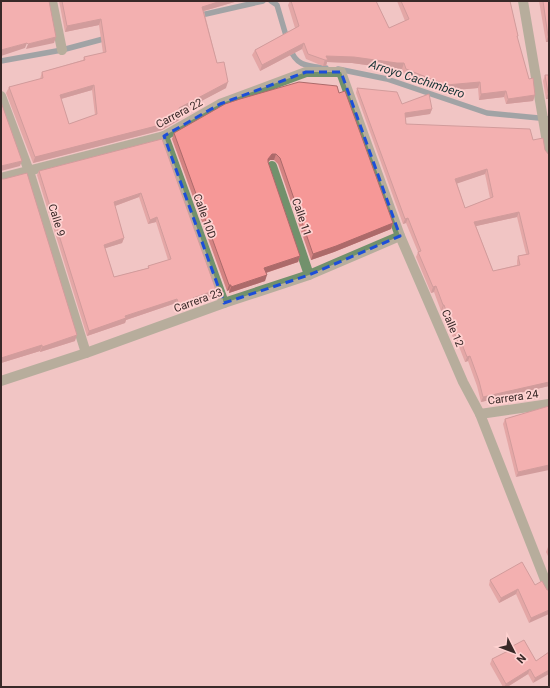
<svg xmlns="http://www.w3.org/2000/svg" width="550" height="688" font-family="Roboto,sans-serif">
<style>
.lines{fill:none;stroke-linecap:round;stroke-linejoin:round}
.stream{stroke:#417b7e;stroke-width:5.5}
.minor{stroke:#72916c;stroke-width:10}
.wall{fill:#d48382;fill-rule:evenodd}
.shaded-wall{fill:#ac6a6a}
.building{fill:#f69897;stroke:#ac6a6a;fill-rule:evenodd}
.marked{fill:none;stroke:#1d4ed8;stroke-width:3;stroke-dasharray:8 5;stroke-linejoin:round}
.labels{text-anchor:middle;stroke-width:3.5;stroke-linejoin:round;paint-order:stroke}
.street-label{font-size:11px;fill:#392928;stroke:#ffd2d1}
.water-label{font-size:12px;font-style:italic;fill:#163234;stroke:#ffd2d1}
</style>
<rect width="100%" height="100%" fill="#f1c5c4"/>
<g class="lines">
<g class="stream">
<polyline points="271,1 277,5 287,39"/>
<polyline points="197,16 263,1"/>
<path d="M290,48C296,67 309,66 326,68"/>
<polyline points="1,61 62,50 107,38"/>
<polyline points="338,69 387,79 487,113 549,119"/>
</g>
<g class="minor">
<polyline points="52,1 62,50"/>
<polyline points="523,1 549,154"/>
<polyline points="1,96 29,171 86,353"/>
<polyline points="164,136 224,303"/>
<polyline points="272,166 309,275"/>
<polyline points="1,178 164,136 220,104 306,72 341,72 400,236 463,382 480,414 549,590"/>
<polyline points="1,381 86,353 224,303 309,275 400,236"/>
<polyline points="480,414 549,404"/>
</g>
</g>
<g class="wall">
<path d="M59,1H238L204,11L217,63L226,88L180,112L179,120L162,130L33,163L6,93L9,87L40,79L42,72L83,60L84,57L103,53L99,25L65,32ZM92,90L95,115L69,124L61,99Z"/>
<polygon points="290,1 376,1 389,28 405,21 397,1 510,1 518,36 517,38 529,79 535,95 533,101 506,104 504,97 479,100 478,88 444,91 404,75 402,69 395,69 352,63 327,62 326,66 323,66 306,59 302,49 260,71 252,55 255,50 295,28 288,5"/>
<polygon points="539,1 549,1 549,42 546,42"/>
<polygon points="545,75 549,75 549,99 546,99 543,81"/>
<path d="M357,88L402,104L432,109L430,114L406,117V124L533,140L549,155V386L481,402L477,386L468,361L465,362L458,344L456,345L442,310L441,311L434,292L431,293L416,257L418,252L406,223L403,224L356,93ZM485,174L490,198L465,208L457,183ZM517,217L526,254L518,256L517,261V265L493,271L476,226Z"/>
<polygon points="339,93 393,223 391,229 334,252 311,260 278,164 274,160 270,160 268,162 300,256 298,262 266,273 265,281 229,293 229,290 227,291 172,139 174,133"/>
<path d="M162,139L216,290L214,295L194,302L193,307L179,312L176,303L126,320L125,323L87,336L37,175L39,171ZM139,197L148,224L156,222L168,260L148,266V268L114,277L105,248L122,243L124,238L115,206Z"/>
<polygon points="1,179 75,341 40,352 40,351 1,363"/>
<polygon points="549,406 516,477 503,424 505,419"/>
<polygon points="549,546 549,558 546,552 548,547"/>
<polygon points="490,580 535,585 547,590 529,623 516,594 499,603 489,585"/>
<polygon points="507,649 536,661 549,652 533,683 528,674 507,687 503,687 490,664 492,659 506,652"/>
</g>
<g class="shaded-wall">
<polygon points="221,1 238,1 200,12 202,7"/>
<polygon points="101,19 99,25 65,32 67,26"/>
<polygon points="548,36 549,36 549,42 546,42"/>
<polygon points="56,37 54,43 26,49 28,44"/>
<polygon points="27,43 25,48 1,56 1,50"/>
<polygon points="304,43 302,49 260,71 262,65"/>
<polygon points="326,56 354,57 404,63 402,69 395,69 352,63 327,62 326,66 323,66"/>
<polygon points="228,82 226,88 177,114 179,108"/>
<polygon points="480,82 478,88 444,91 446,85"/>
<polygon points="94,85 92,90 57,100 60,95"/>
<polygon points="506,91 504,97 479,100 481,94"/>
<polygon points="548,93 549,93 549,99 546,99"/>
<polygon points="535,95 533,101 506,104 508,99"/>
<polygon points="432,109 430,114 404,118 405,113"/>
<polygon points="181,114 179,120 162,130 33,163 35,157"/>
<polygon points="272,154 276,154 274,160 270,160 266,164 268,159"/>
<polygon points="22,161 20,166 1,171 1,166"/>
<polygon points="487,169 485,174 453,185 455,179"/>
<polygon points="141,193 139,197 112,207 114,202"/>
<polygon points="519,212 517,217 472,227 474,222"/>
<polygon points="157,217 156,222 148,224 150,220"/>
<polygon points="408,218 406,223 403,224 405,219"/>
<polygon points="393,223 391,229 334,252 311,260 313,254"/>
<polygon points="124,238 122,243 103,249 104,245"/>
<polygon points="300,256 298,262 262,274 264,268"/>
<polygon points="267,275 265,281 229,293 231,287"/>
<polygon points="229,285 231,285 229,290 227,291"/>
<polygon points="436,286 434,292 431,293 433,287"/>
<polygon points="216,290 214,295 191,303 193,298"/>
<polygon points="177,299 176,303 126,320 125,323 87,336 89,331 125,316"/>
<polygon points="194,303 193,307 179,312 180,307"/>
<polygon points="443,305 444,305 442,310 441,311"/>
<polygon points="77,335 75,341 40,352 42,347"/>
<polygon points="460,339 458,344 456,345 457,340"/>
<polygon points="42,345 40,351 1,363 1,358"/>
<polygon points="470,356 468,361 465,362 467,357"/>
<polygon points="549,382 549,386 481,402 483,397"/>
<polygon points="549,465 549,470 516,477 518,472"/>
<polygon points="518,589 516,594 499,603 501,598"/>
<polygon points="549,610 549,614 529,623 531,618"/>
<polygon points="530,669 528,674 507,687 504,687 506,684"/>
<polygon points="549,670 549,674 533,683 535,678"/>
</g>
<g class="building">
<polygon points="1,1 49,1 56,37 28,44 27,43 1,50"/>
<path d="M62,1H221L202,7L217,63L224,62L228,82L179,108L181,114L164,124L35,157L9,87L43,78L42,72L85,60L84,57L106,52L101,19L67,26ZM94,85L97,114L69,124L60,95Z"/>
<polygon points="291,1 376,1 389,28 409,19 401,1 510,1 518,36 517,36 529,79 533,78 535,95 508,99 506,91 481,94 480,82 446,85 406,69 404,63 397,63 354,57 326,56 328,60 325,60 308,54 304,43 262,65 255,50 299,26"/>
<polygon points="543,1 549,1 549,36 548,36"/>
<polygon points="545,75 549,75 549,93 548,93"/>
<polygon points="299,82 337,86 339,93 345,91 393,223 336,246 313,254 280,158 276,154 272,154 268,159 268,162 300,256 264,268 267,275 231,287 231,285 229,285 174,133 225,104 240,99"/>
<path d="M357,88L397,92L402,104L429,94L432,109L405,113L406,124L530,129L533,140L543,138L545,150L549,155V382L483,397L479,381L470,356L467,357L460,339L457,340L444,305H443L436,286L433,287L418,252L421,251L408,218L405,219ZM487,169L493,197L465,208L455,179ZM519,212L529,254L518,256L520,265L493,271L474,222Z"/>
<polygon points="1,102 22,161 1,166"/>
<path d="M162,139L216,290L193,298L194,303L180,307L177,299L125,316L126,318L89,331L39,171ZM141,193L150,220L157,217L171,259L148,266L149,268L114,277L104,245L124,238L114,202Z"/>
<polygon points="27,173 77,335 42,347 42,345 1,358 1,179 4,179"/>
<polygon points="549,406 549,465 518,472 505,419"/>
<polygon points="522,562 535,585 542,581 547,590 549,590 549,610 531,618 518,589 501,598 490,580"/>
<polygon points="524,640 536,661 549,652 549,670 535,678 530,669 506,684 492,659 508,651 507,649"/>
</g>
<path d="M0 0H550V688H0ZM306,72H341L400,236L309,275L224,303L164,136L220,104Z" fill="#f1c5c4" fill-opacity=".55" fill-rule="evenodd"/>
<path class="marked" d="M306,72H341L400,236L309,275L224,303L164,136L220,104Z"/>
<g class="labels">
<g class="street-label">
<text transform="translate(179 113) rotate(-28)" y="4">Carrera 22</text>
<text transform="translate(205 216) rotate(70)" y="4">Calle 10D</text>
<text transform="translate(302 217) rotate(71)" y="4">Calle 11</text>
<text transform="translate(57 220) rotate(73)" y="4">Calle 9</text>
<text transform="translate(198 300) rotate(-20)" y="4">Carrera 23</text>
<text transform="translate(453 328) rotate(67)" y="4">Calle 12</text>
<text transform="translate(513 397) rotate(-8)" y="4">Carrera 24</text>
</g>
<g class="water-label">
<text transform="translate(417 79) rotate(18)" y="4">Arroyo Cachimbero</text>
</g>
</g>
<rect width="550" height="688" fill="none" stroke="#392928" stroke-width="4"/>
<g transform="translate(514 652) rotate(132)" stroke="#ffd2d1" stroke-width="3" paint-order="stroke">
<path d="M0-3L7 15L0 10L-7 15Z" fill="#392928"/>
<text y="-6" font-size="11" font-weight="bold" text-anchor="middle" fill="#392928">N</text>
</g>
</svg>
